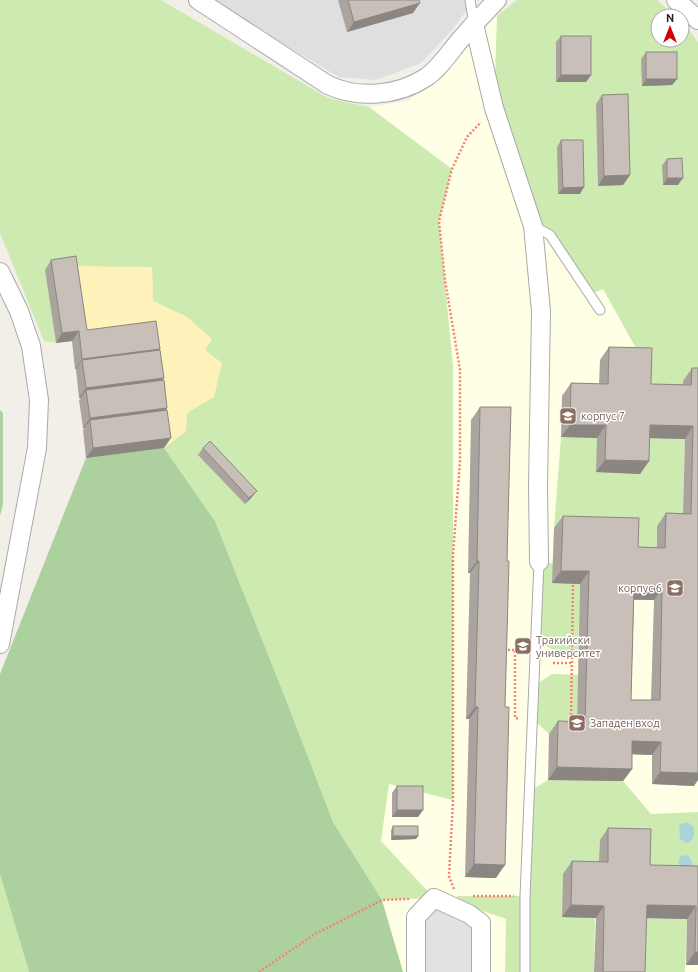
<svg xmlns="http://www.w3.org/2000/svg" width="698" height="972" font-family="Ubuntu,sans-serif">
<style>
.residential{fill:#e0dfdf}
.education{fill:#ffffe5}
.grass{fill:#cdebb0}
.forest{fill:#add19e}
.sand{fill:#fff1ba}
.parking{fill:#e2e2e2}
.water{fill:#aad3df}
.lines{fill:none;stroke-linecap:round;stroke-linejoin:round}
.lane-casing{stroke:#a9a9a9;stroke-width:11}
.street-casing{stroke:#a9a9a9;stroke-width:20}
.path{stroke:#fa8072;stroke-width:2.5;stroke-dasharray:2 2;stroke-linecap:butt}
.lane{stroke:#fff;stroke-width:9}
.street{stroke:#fff;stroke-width:18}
.wall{fill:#aba49e;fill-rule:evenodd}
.shaded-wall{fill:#8b8681}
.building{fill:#c7bfb8;stroke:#8b8681;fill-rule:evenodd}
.labels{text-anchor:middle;stroke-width:3;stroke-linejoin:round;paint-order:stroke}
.education-label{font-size:11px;fill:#785e54;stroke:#fff;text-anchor:start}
</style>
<rect width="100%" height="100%" fill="#f2efe9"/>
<polygon class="residential" points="215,0 474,0 452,30 421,63 376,80 339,77 248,23"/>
<polygon class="education" points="517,0 657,0 675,16 658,16 658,40 682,40 682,22 687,27 698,42 698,972 381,972 382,900 288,195 369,107 408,101 441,75 497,16"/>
<g class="grass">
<polygon points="0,0 161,0 328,98 369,107 452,169 439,221 453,366 453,800 389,784 381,841 434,898 382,900 333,822 288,705 215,521 164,448 186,431 187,413 214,396 205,350 187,317 153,301 152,267 45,270 56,343 44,341 0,233"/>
<polygon points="517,0 657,0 675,16 658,16 658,40 682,40 682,22 687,27 698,42 698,381 683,397 642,396 643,361 603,289 590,295 550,235 533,226 494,108 497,16"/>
<polygon points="561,437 597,438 597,472 641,438 685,439 683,526 656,561 554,528"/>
<polygon points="539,562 553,563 553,583 580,584 578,655 560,654 536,640"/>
<polygon points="552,674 578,675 577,735 549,734 533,719 534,686"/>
<polygon points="548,780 623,781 651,814 698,812 698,879 599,875 595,918 594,972 505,972 506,919 456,902 457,896 525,896 530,791"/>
<polygon points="0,874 29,972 0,972"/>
<polygon points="638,918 687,919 685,972 637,972"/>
</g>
<g class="forest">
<polygon points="0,410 3,413 3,504 0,516"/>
<polygon points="164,448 215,521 288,705 333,822 382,900 403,972 29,972 0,874 0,674 86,458"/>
</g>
<polygon class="sand" points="69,266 152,267 153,301 187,317 212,339 205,350 222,363 214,397 187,413 186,431 164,448 149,331 80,339"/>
<polygon class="parking" points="434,898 481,923 481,972 416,972 416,917"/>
<g class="water">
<path d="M683,823H689L693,827C695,834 695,840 687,843L680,839L679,826Z"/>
<path d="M687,855C692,859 693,863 692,870L679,866V860L681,856Z"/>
</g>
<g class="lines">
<defs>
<g id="lane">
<polyline points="470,0 474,24"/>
<polyline points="533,226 550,235 600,310"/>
<polyline points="525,972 525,896 539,562"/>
</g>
<g id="street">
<path d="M198,0L328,85C358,99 397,96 425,78C439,69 449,53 460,40C472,26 484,13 497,0"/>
<polyline points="676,0 698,20"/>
<polyline points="474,24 494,108 533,226 541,311 538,486 539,562"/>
<polyline points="0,272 19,311 31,346 39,400 37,448 0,644"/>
<polyline points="416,972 416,917 434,898 469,914 481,923 481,972"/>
</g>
</defs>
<use href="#lane" class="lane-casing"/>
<use href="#street" class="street-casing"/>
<g class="path">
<polyline points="504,650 515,650 515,718 520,719"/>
<polyline points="553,663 572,663"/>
<polyline points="571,723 573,584"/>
<polyline points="454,889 449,876 453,800 453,555 460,461 460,370 445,280 439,221 452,169 467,137 481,122"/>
<polyline points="473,896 514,896"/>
<polyline points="259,972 315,934 382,900 409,899"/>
</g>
<use href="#lane" class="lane"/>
<use href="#street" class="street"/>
</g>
<g class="wall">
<polygon points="338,0 419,0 413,13 347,32"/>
<polygon points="561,36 591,75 586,82 556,82 556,42"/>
<polygon points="646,52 677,79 672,85 642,86 641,59"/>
<polygon points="602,95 630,175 623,185 598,186 596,104"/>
<polygon points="561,140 580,194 558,194 557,147"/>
<polygon points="667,159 678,185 663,185 662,165"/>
<polygon points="51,260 87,330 160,349 159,350 164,378 162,380 167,408 166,410 164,448 86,458 83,430 84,428 83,428 79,400 81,398 79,398 76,370 76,369 75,369 72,341 56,343 45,270"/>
<path d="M609,347L651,384H683V381L692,368H698L694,786L652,784V755L632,754V769L623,781L548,780L549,734L558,721L577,722L580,584L552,583L554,528L563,516L638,547L657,548V526L666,513L683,514L685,439L649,438V461L640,474L596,472L597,438L561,437L562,396L571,383L599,384L600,360ZM634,600H654L651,700H631Z"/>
<polygon points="480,407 496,878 465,877 469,719 466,719 470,573 468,573 471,420"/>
<polygon points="203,448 252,497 245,504 198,455"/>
<polygon points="397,786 423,810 418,817 392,817 392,793"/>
<polygon points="393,826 418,836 416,839 391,840 391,830"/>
<polygon points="608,828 650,865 698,866 698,965 686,965 687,919 646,918 645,972 594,972 596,918 562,917 563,874 572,861 599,862 600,840"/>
</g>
<g class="shaded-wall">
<polygon points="420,3 413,13 347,32 354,22"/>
<polygon points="561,75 591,75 586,82 556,82"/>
<polygon points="646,79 677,79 672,85 642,86"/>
<polygon points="630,175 623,185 598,186 604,176"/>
<polygon points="667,178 683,178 678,185 663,185"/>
<polygon points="584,187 580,194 558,194 563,188"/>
<polygon points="79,331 72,341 56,343 62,333"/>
<polygon points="160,349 153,359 82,360 76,369 75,369 82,359"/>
<polygon points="164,378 157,388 86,390 81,398 79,398 86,388"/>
<polygon points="167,408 160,418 90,420 84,428 83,428 90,418"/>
<polygon points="570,425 606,425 597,438 561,437"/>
<polygon points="650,425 693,426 685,439 641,438"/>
<polygon points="171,438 164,448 86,458 93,448"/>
<polygon points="605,460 649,461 640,474 596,472"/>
<polygon points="257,491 252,497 245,504 249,498"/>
<polygon points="477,561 479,561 470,573 468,573"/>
<polygon points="561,571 589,571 580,584 552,583"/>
<polygon points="634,587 662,588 654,600 625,599"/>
<polygon points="475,707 478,707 469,719 466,719"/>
<polygon points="632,741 661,742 652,755 624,754"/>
<polygon points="557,767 632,769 623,781 548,780"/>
<polygon points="660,772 698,773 698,780 694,786 652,784"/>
<polygon points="397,810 423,810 418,817 392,817"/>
<polygon points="393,836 418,836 416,839 391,840"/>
<polygon points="474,864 505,865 496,878 465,877"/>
<polygon points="571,905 604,906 596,918 562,917"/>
<polygon points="647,905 696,906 687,919 638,918"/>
<polygon points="695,952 698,952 698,965 686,965"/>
</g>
<g class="building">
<polygon points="348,0 419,0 420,3 354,22"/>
<rect x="561" y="36" width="30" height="39"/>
<rect x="646" y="52" width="31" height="27"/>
<polygon points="628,94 630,175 604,176 602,95"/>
<polygon points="561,140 583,140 584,187 563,188"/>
<polygon points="682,158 683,178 667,178 667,159"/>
<polygon points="76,256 87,330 156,321 160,349 82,359 79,331 62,333 51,260"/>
<path d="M609,347L652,348L651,384L691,385L692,368H698V773L660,772L661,742L632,741V769L557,767L558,721L585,722L589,571H561L563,516L639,518L638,547L665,548L666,513L691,514L693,426L650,425L649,461L605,460L606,425H570L571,383L608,384ZM634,587L662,588L660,700H631Z"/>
<polygon points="160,350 164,378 86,388 82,360"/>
<polygon points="164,380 167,408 90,418 86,390"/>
<polygon points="480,407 511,407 507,561 509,561 505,707 509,707 505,865 474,864 478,707 475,707 479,561 477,561"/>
<polygon points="167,410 171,438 93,448 90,420"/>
<polygon points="210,441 257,491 249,498 203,448"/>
<rect x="397" y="786" width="26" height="24"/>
<rect x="393" y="826" width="25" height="10"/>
<polygon points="608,828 651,829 650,865 698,866 698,952 695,952 696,906 647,905 645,972 603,972 604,906 571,905 572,861 608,862"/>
</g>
<defs>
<symbol id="university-square" viewBox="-11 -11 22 22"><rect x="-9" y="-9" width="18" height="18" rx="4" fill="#8d6e63" stroke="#fff"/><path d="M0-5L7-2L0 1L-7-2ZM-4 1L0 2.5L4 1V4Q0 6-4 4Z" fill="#fff"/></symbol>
</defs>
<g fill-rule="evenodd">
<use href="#university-square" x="558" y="406" width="20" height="20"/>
<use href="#university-square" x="665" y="578" width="20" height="20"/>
<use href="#university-square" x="513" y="636" width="20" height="20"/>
<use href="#university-square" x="567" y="713" width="20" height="20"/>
</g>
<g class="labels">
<g class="education-label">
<text x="581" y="420">корпус 7</text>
<text x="662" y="592" text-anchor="end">корпус 6</text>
<text x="536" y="644">Тракийски<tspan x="536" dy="13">университет</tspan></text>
<text x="590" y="727">Западен вход</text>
</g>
</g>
<g transform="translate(670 28)"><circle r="19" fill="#ffffff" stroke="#a7a7a7"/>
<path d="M0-3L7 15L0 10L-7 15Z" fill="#d40000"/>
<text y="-6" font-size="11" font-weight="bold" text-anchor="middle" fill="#222222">N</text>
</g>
</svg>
